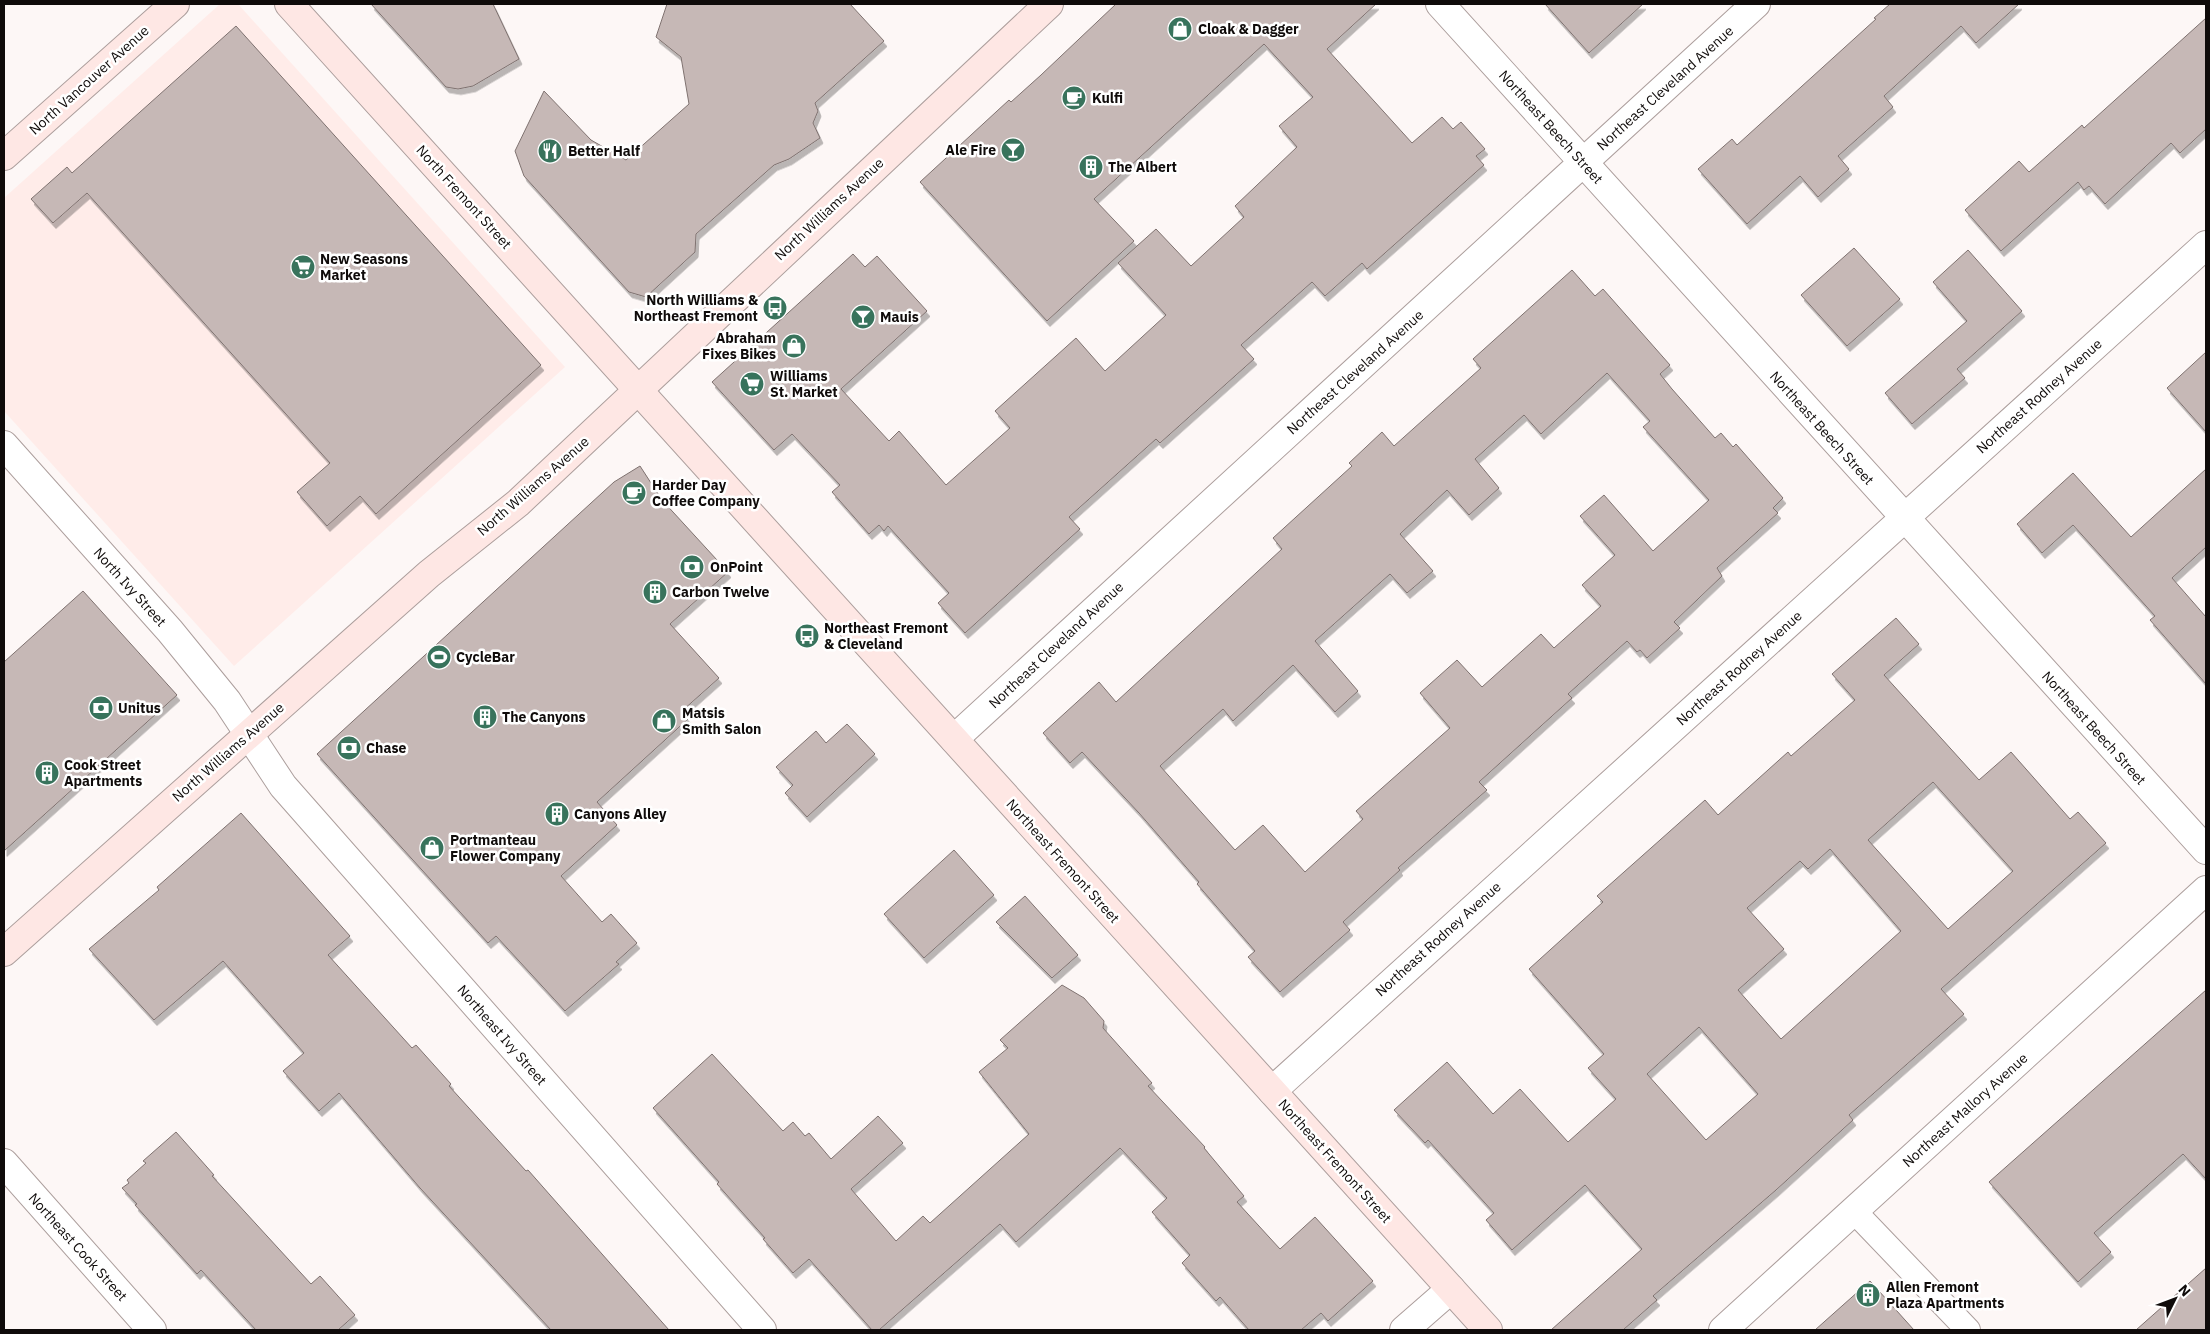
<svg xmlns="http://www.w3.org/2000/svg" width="2210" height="1334" font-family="'IBM Plex Sans',sans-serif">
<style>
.built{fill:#ffece9}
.building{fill:#c6b8b6;stroke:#7f7270;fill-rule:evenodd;filter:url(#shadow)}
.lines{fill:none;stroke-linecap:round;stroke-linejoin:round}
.service-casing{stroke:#ac9e9c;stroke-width:26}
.minor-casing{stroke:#ac9e9c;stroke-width:30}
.secondary-casing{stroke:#ac9e9c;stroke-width:30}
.service{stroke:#fff;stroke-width:24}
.minor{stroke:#fff;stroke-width:28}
.secondary{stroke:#fee7e4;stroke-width:28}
.labels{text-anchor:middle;stroke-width:5;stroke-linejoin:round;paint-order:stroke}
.poi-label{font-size:14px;font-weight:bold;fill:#0f0b0a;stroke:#fff;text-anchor:start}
.street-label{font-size:14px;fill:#0f0b0a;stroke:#fff}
</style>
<defs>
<filter id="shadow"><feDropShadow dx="3" dy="5.5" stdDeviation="0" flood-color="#0004"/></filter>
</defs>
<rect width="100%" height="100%" fill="#fdf7f6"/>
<polygon class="built" points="220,4 238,4 565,367 234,666 4,411 4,198"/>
<g class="building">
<polygon points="371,4 493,4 519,59 473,86 458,89 446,87"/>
<polygon points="667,4 850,4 884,41 815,103 818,111 813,123 820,138 789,159 774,165 696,234 695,252 646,297 629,292 524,176 515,151 544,91 591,140 626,160 689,104 681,57 656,37"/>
<polygon points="1116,4 1376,4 1327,49 1412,143 1442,117 1453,129 1461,122 1485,149 1476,156 1484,165 1367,269 1362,263 1325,296 1312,282 1241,345 1254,359 1160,443 1156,439 1069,517 1080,529 965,633 938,603 949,593 888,526 884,531 879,525 869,534 832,492 840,485 792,434 774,450 712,382 853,254 865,267 877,256 927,311 841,389 889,441 899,431 946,485 1010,428 995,411 1076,338 1105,371 1166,315 1118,263 1156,229 1191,266 1244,217 1235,206 1297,147 1279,126 1313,97 1264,44 1094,199 1134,241 1047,321 920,182 1009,100 1011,102 1041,75"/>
<polygon points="1545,4 1643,4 1589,53"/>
<polygon points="1890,4 2019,4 1976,43 1961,26 1884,96 1893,107 1838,156 1849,169 1818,197 1800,176 1747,224 1698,169 1732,139 1737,145 1876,19 1874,18"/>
<polygon points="2206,18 2206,129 2180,153 2171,143 2105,204 2089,186 2084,190 2078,182 2001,251 1965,210 2019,161 2029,172 2082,125 2084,128"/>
<polygon points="236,26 541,365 376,514 360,496 327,526 297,492 330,463 87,193 53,223 31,199 67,167 72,173"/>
<polygon points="1854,248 1900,299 1847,346 1801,295"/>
<polygon points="1968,250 2022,311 1957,369 1965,378 1912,424 1885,393 1967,321 1933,282"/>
<path d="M1572,270L1595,296L1603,289L1670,365L1660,374L1672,389L1715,438L1721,433L1733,447L1736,444L1783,498L1773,508L1778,513L1717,568L1722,576L1674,622L1680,628L1647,658L1640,650L1637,652L1627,641L1568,694L1572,698L1479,782L1487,790L1398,868L1400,870L1343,922L1350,930L1280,992L1248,957L1255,951L1197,884L1199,882L1139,813L1082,752L1070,763L1043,733L1099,682L1116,702L1282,549L1273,538L1352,466L1349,463L1382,432L1394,446L1481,368L1473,359ZM1607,373L1650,421L1643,427L1709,500L1653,551L1604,495L1580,516L1615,555L1582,585L1601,606L1554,648L1541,634L1482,687L1457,660L1420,693L1450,728L1356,811L1363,819L1305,872L1263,825L1235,850L1160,766L1223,709L1233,721L1293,665L1335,712L1358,691L1315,641L1390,574L1407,593L1433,571L1400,534L1447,490L1469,515L1499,488L1475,459L1524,415L1541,434Z"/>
<polygon points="2206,352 2206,432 2167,388"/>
<polygon points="640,466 662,500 728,572 670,624 719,678 682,711 688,719 597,802 617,825 561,876 602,922 611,914 637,943 616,962 619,964 565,1011 496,936 488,943 317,754 614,482"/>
<polygon points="2206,469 2206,547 2172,578 2206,617 2206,684 2150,620 2155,616 2073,525 2042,553 2017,524 2073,473 2131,537"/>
<polygon points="83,591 177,695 4,851 4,662"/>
<path d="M1896,618L1919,644L1884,675L1979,780L2011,752L2070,819L2078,812L2106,843L1941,989L1964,1014L1849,1115L1853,1120L1776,1190L1653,1296L1657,1300L1623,1330H1551L1642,1249L1585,1185L1512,1250L1486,1220L1494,1213L1428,1140L1425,1143L1394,1110L1447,1062L1493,1114L1520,1089L1568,1142L1616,1099L1588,1068L1604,1054L1529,969L1603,902L1597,896L1705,800L1718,815L1788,752L1791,756L1855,700L1832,674ZM1933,782L2013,871L1948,929L1868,840ZM1830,849L1901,931L1781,1039L1738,990L1784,949L1747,908L1800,861L1808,869ZM1699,1027L1758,1094L1706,1140L1647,1074Z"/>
<polygon points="847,724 875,754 807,817 785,793 793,785 776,767 816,731 826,743"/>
<polygon points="241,813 350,936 328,955 412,1048 416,1045 451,1084 449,1086 526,1171 528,1170 550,1195 669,1330 551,1330 420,1188 339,1093 319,1111 283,1071 304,1053 223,961 154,1020 89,949 159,890 157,887"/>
<polygon points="954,850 994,895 924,958 884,914"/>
<polygon points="1025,896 1078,955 1052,978 996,922"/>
<polygon points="1062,985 1084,998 1104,1021 1103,1028 1152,1083 1148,1086 1205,1147 1204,1148 1244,1196 1237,1202 1280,1249 1315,1217 1373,1281 1328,1321 1321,1313 1301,1330 1249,1330 1220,1297 1216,1301 1182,1263 1190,1255 1152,1212 1167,1198 1120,1148 1016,1242 1000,1224 879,1330 872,1330 809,1259 793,1273 763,1239 765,1238 717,1184 719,1182 653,1108 712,1054 783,1131 793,1122 805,1136 809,1133 831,1159 878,1116 903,1143 851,1189 896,1241 923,1216 930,1223 1029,1134 979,1072 1008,1048 1000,1040"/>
<polygon points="2206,990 2206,1179 2183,1154 2094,1233 2111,1252 2078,1282 1989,1182"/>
<polygon points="176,1132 214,1175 212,1176 311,1284 320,1276 355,1315 338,1330 256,1330 201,1270 197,1274 135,1205 137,1204 122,1188 129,1183 127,1180 146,1163 143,1161"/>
<polygon points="2206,1268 2206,1330 2136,1330"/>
<polygon points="1870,1281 1914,1330 1815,1330"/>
</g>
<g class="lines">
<defs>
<polyline id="service" points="1854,1211 1968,1330"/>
<g id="minor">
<polyline points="1440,4 2206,850"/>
<polyline points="4,445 170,631 227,701 283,786 762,1330"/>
<polyline points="954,739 1756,4"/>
<polyline points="1272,1091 2206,245"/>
<polyline points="4,1163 152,1330"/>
<polyline points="1404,1330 1451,1289"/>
<polyline points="1723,1330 2206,890"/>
</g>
<g id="secondary">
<polyline points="289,4 1488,1330"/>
<polyline points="4,156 175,4"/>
<polyline points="4,952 429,574 518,503 1049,4"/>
</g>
</defs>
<use href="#service" class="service-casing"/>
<use href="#minor" class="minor-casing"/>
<use href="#secondary" class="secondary-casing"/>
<use href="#service" class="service"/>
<use href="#minor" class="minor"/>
<use href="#secondary" class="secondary"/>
</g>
<defs>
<symbol id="shop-disc" viewBox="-11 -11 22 22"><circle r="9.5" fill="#38735c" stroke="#fff"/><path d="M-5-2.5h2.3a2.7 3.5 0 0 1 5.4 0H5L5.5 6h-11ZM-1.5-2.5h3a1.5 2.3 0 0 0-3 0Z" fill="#fff"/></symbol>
<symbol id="cafe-disc" viewBox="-11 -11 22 22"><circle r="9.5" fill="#38735c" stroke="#fff"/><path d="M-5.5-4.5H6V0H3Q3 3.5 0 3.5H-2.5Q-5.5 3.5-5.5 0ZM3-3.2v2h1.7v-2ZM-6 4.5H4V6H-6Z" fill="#fff"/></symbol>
<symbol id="bar-disc" viewBox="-11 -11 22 22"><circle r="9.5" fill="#38735c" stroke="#fff"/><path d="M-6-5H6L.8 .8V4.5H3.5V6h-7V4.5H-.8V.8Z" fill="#fff"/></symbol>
<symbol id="restaurant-disc" viewBox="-11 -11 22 22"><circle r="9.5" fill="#38735c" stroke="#fff"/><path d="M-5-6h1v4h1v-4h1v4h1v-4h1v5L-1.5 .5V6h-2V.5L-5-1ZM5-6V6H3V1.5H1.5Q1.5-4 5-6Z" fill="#fff"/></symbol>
<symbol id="building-disc" viewBox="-11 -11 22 22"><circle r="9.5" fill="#38735c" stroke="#fff"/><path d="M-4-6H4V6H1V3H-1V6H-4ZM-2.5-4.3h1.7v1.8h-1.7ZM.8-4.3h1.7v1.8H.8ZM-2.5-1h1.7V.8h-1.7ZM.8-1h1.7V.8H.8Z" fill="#fff"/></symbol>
<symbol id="supermarket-disc" viewBox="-11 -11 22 22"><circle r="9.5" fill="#38735c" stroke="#fff"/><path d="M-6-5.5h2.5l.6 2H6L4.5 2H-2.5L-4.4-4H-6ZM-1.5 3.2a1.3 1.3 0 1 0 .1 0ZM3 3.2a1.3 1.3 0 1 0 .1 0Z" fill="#fff"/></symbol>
<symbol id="bus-disc" viewBox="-11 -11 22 22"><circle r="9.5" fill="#38735c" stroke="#fff"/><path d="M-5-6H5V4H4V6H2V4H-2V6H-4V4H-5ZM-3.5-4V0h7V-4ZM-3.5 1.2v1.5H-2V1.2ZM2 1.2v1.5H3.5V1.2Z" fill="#fff"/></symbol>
<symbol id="bank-disc" viewBox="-11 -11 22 22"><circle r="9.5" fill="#38735c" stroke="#fff"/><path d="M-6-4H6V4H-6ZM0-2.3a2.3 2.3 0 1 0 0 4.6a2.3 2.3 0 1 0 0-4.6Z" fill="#fff"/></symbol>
<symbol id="stadium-disc" viewBox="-11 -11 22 22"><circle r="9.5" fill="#38735c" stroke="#fff"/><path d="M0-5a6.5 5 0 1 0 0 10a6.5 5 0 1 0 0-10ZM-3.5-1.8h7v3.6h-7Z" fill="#fff"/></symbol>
</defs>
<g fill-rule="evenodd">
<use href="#shop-disc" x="1166" y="15" width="28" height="28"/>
<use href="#cafe-disc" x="1060" y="84" width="28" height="28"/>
<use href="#bar-disc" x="999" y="136" width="28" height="28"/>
<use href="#restaurant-disc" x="536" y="137" width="28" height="28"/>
<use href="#building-disc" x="1077" y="153" width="28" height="28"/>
<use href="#supermarket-disc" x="289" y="253" width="28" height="28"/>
<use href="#bus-disc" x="761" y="294" width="28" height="28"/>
<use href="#bar-disc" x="849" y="303" width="28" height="28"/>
<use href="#shop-disc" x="780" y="332" width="28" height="28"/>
<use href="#supermarket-disc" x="738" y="370" width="28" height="28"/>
<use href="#cafe-disc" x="620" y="479" width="28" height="28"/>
<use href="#bank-disc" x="678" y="553" width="28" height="28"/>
<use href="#building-disc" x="641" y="578" width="28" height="28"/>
<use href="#bus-disc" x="793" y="622" width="28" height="28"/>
<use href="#stadium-disc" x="425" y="643" width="28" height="28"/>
<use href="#bank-disc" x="87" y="694" width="28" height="28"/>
<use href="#building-disc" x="471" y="703" width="28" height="28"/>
<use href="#shop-disc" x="650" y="707" width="28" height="28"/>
<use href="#bank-disc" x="335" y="734" width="28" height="28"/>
<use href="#building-disc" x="33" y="759" width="28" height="28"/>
<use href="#building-disc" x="543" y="800" width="28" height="28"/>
<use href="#shop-disc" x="418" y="834" width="28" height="28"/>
<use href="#building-disc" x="1854" y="1281" width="28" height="28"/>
</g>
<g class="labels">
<g class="poi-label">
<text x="1198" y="34">Cloak &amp; Dagger</text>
<text x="1092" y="103">Kulfi</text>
<text x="996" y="155" text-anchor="end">Ale Fire</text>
<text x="568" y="156">Better Half</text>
<text x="1108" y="172">The Albert</text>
<text x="320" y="264">New Seasons<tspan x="320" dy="16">Market</tspan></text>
<text x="758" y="305" text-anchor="end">North Williams &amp;<tspan x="758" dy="16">Northeast Fremont</tspan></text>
<text x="880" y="322">Mauis</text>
<text x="776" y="343" text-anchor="end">Abraham<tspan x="776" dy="16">Fixes Bikes</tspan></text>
<text x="770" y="381">Williams<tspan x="770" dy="16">St. Market</tspan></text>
<text x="652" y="490">Harder Day<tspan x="652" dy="16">Coffee Company</tspan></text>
<text x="710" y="572">OnPoint</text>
<text x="672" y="597">Carbon Twelve</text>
<text x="824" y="633">Northeast Fremont<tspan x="824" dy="16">&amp; Cleveland</tspan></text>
<text x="456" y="662">CycleBar</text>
<text x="118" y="713">Unitus</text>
<text x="682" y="718">Matsis<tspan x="682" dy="16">Smith Salon</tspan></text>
<text x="502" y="722">The Canyons</text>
<text x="366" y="753">Chase</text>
<text x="64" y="770">Cook Street<tspan x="64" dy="16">Apartments</tspan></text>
<text x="574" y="819">Canyons Alley</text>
<text x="450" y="845">Portmanteau<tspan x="450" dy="16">Flower Company</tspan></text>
<text x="1886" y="1292">Allen Fremont<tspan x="1886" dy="16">Plaza Apartments</tspan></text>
</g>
<g class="street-label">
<text transform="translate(89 80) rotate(-42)" y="5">North Vancouver Avenue</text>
<text transform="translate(1665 88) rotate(-42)" y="5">Northeast Cleveland Avenue</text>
<text transform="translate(1551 127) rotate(48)" y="5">Northeast Beech Street</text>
<text transform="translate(464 197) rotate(48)" y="5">North Fremont Street</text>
<text transform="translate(829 209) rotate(-43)" y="5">North Williams Avenue</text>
<text transform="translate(1355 372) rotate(-42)" y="5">Northeast Cleveland Avenue</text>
<text transform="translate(2039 396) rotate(-42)" y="5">Northeast Rodney Avenue</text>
<text transform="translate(1822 428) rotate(48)" y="5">Northeast Beech Street</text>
<text transform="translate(533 486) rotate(-41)" y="5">North Williams Avenue</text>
<text transform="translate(130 587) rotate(48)" y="5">North Ivy Street</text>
<text transform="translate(1056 645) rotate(-43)" y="5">Northeast Cleveland Avenue</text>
<text transform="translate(1739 668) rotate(-42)" y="5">Northeast Rodney Avenue</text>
<text transform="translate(2094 728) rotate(48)" y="5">Northeast Beech Street</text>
<text transform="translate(228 752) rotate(-41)" y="5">North Williams Avenue</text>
<text transform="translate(1063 861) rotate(48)" y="5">Northeast Fremont Street</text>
<text transform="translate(1438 939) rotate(-42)" y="5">Northeast Rodney Avenue</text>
<text transform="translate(502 1035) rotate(49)" y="5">Northeast Ivy Street</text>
<text transform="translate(1965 1110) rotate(-42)" y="5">Northeast Mallory Avenue</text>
<text transform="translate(1335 1161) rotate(48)" y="5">Northeast Fremont Street</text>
<text transform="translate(78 1247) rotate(48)" y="5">Northeast Cook Street</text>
</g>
</g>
<rect width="2210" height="1334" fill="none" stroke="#0f0b0a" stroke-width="10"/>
<g transform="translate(2175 1299) rotate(48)" stroke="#ffffff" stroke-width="4" paint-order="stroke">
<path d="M0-4L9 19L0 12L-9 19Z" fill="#0f0b0a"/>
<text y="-8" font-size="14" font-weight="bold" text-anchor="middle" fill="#0f0b0a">N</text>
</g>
</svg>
